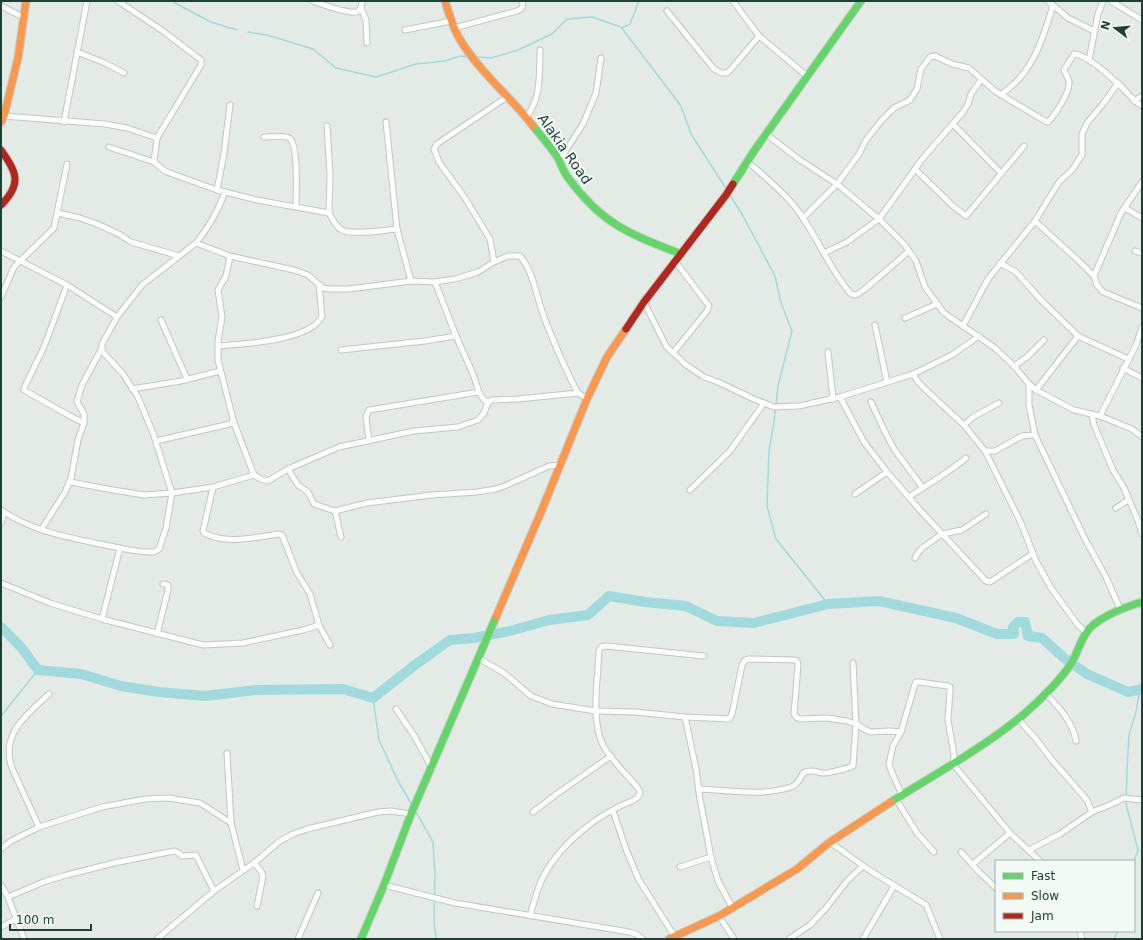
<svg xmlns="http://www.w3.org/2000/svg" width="1143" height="940" font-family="'DejaVu Sans',sans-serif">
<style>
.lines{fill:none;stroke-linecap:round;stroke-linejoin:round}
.stream{stroke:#a0dadd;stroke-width:1.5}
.river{stroke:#a0dadd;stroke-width:10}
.street-casing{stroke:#c1c8c4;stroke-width:7}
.fast-casing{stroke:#bfc9c4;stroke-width:9}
.slow-casing{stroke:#bfc9c4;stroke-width:9}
.jam-casing{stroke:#bfc9c4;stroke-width:9}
.street{stroke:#fbfcfb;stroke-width:5}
.fast{stroke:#63d668;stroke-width:7}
.slow{stroke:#ff974d;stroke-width:7}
.jam{stroke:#b3261e;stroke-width:7}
.labels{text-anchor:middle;stroke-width:4;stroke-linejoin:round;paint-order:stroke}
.street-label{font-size:14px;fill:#1f4135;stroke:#f2faf5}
</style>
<rect width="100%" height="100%" fill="#e4ebe7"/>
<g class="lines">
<g class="stream">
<polyline points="173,1 175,3 211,22 237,30"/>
<polyline points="622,28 630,24 639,1"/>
<polyline points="248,32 267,35 313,49 336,68 376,77 416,64 445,61 460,56 469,57"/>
<polyline points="477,57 491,58 518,50 552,34 567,19 592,17 621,27 681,106 691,134 727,190"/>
<polyline points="730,195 743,216 775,276 781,303 792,331 778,386 774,422 769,451 767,506 776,539 828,604"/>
<polyline points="373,698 379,740 398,781 412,805"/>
<polyline points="1,716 38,670"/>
<polyline points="415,810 433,842 435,875 434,920 436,939"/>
<polyline points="1134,861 1138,850 1126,804 1127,770 1129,735 1136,712 1140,689"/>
<polyline points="1114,939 1118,931"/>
</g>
<polyline class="river" points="1,627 21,647 38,670 81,674 121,686 159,692 205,696 255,690 343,689 373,698 415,665 450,640 474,638 510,631 549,620 588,615 609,596 645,602 686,606 717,621 754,623 828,604 879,601 956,618 997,634 1014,634 1013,627 1018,622 1025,622 1028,636 1042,638 1064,658 1087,674 1128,692 1142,689"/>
<defs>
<g id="street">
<path d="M313,1C320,4 350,14 357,12C361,10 362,5 362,1"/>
<polyline points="733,1 759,36 807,76"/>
<polyline points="1048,1 1068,18 1094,31"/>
<polyline points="1111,1 1142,20"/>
<polyline points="1,6 23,17"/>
<polyline points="361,8 366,20 367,43"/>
<polyline points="667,11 714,69 721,73 727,73 732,68 759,36"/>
<polyline points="454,28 517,11 521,9 523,5 522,1"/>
<polyline points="405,30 451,21"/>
<polyline points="77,52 105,63 124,73"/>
<polyline points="1089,60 1098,14 1103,1"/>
<path d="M1001,95C1007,90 1013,85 1018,80C1036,61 1044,34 1052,9V4"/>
<polyline points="1134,101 1142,96"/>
<polyline points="4,116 105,124 127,128 157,138 201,65 201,60 163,31 118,1"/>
<path d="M526,118C542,95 539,76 540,50"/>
<polyline points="64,122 87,1"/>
<polyline points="386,122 397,229 411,281"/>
<polyline points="953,124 1001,173"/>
<polyline points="327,126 330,174 329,213"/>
<polyline points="766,134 800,160 837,184 879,219 904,244 916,261 925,287 944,313 995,348 1014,366 1029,384 1036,390 1074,410 1100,416 1132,429 1142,437"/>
<path d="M264,137C269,137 285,135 289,138C299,144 296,194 296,206"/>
<path d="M109,147L154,162L165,171L175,175L217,190L257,200L329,213C332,218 335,225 340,229C349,236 385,230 397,229"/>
<polyline points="559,161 583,124 596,93 601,58"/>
<path d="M747,161C767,179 789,196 803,218C820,243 831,271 851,294L856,295L864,290L909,251"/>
<polyline points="154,162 157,138"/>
<polyline points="915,169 953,206 966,216 1024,146"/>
<polyline points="217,190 224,153 230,105"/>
<polyline points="1125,208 1142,218"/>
<polyline points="58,213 80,218 97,224 119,234 131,242 179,256"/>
<path d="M803,218L837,184L859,154L866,140L881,121L894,108L910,100L917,89L921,69L930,57L935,56L952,64L969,68L995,91L1045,121L1048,122C1055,115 1070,92 1069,82C1069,78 1065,74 1064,70L1074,54C1084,53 1109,75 1116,82C1126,90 1131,99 1142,106"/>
<polyline points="1035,221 1080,262 1094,276 1097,285 1103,292 1142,308"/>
<path d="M196,243L230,256L294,270L308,275L323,288L330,289H349L411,281L435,282L455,279L478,272L494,262L508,256H520C533,270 538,302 545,320C555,345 565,370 578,393"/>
<path d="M1,251L67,285L117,317L102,344V351L123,374L138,397L153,433L172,493L166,528L159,549L154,552C138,553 121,548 105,545C70,538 31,531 1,510"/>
<polyline points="1135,251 1142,253"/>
<polyline points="824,253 847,242 879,219 923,158 963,112 968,104 971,94 981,80"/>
<polyline points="230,256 226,276 218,290 222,317 218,341 218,360 234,423 254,475"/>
<polyline points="494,262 490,239 465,198 439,162 434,149 437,144 507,97"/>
<polyline points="1000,263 1016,272 1042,301 1078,336 1128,359"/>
<polyline points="1094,276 1121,213 1142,182"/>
<polyline points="435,282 456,336 473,374 479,392 484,400 489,402"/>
<polyline points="67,285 44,347 24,388 24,390 70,416 84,423"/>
<polyline points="1,297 14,267 54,228 67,164"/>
<polyline points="644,302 666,346 685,364 704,377 718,382 756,400 774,407 799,406 840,397 913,374 952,355 979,336"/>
<path d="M117,317L142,285L196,243C209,227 218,211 225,192"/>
<polyline points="905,318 937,304"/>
<polyline points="161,320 187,379"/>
<polyline points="875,325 887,382"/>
<polyline points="963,326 988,279 1035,221 1059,182 1072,170 1082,155 1082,134 1087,123 1103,104 1118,83"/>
<path d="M218,346C242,344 311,341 322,316L319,285"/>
<polyline points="341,350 425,341 456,336"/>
<polyline points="828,352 833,399"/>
<polyline points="673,353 707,311 709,306 675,261"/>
<polyline points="1014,366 1027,357 1044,340"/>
<polyline points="1123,368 1142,378"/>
<polyline points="913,374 918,382 926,390 964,425 985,451 1021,523 1036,561 1051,588 1078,625 1086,632"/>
<polyline points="1029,384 1029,405 1035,435 1086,541 1106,577 1120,609"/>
<polyline points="132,389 181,381 220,371"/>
<polyline points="1036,390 1078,336"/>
<polyline points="840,397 864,442 887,472 919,509 986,581 990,582 1032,554"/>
<polyline points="871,402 885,432 894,449 923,488"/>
<polyline points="1092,415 1094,425 1113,470 1124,488 1138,521 1142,534"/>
<polyline points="1100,416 1136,345 1142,327"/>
<polyline points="964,425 973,417 999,403"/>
<polyline points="156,441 234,423"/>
<polyline points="369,441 366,417 369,410 479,392"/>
<polyline points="985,451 995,451 1022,436 1035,435"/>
<polyline points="288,469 298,485 308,492 314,504 335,511 367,503 432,495 477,492 496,489 507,485 549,466 561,465"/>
<polyline points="70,482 113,490 144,495 172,493 213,487 254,475 261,479 268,481 288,469 339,447 414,431 458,427 478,420 484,413 487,405 491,400 518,399 578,393 587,399"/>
<path d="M213,487L203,531L204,533C225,545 257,537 279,534L282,535L297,573L310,594L319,625L330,645"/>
<polyline points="690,490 730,451 764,403"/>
<polyline points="855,494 887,472"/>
<path d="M909,497C928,484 948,473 966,458"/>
<polyline points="1116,508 1128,500"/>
<polyline points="335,511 341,537"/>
<polyline points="1,523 4,512"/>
<polyline points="41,530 65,492 71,478 78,440 84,423 84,414 77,402 82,385 102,348"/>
<polyline points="915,558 918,553 922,548 942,534 962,530 986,514"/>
<polyline points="1,583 50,603 102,619 203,645 243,643 303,630 319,625"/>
<polyline points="102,619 120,548"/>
<polyline points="157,634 168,590 168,585 163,584"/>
<polyline points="478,658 504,673 531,696 552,704 596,711 635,712 685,717 729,719 732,714 742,665 745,660 749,659 795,660 797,661 798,665 794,714 796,717 800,719 827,718 847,721 856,724 866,730 871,732 889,731 901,732"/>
<path d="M1045,693C1058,706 1073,722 1076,741"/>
<polyline points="396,709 415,737 432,768"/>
<polyline points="685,717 696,769 700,799 711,857 718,881 732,907"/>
<polyline points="1018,719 1036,739 1052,760 1087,800 1092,812"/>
<polyline points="227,753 231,823 243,870"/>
<path d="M698,789C729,790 761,797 791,787C802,783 799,775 805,772C814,769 815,772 823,773C826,774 849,768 853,766L856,724L853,663"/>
<polyline points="902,795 892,773 889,764 893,746 901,732 915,684 916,682 919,682 948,686 950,687 950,690 948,720 954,755 953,764 1010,833 1040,861"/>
<polyline points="896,799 917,833 934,852"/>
<polyline points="613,811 627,852 639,880 675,937"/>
<polyline points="533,812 558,793 611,756"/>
<path d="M39,827L12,768C0,734 27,714 49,694"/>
<polyline points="830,842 869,870 926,905 940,939"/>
<polyline points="1,849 11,841 39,827 102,807 145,799 168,798 200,803 231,823"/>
<polyline points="1029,850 1060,834 1092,812 1112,804 1124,798 1142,800"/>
<polyline points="961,852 978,871 996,888"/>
<polyline points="254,863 261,871 263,876 257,906"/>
<polyline points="973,864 1010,833"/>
<polyline points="680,867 711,857"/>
<polyline points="1,885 8,897 24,939"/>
<polyline points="384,885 455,903 629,932 636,934 643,939"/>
<polyline points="8,897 46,881 67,875 114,863 174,851 177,852 182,856 196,855 214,891"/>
<path d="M530,916C534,902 537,888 544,875C563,841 598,814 634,800L638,797L640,792L638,788C627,775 613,762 604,747C590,721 598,679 599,651L601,647L606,646L704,656"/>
<polyline points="719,916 734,939"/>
<polyline points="1,927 16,919"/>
<polyline points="1080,931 1082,939"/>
<polyline points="157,939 214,891 254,863 280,841 293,834 307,829 378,812 391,811 411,814"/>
<polyline points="298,939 318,893"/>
<polyline points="789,939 810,925 826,908 847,881 863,866"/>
<polyline points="863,939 894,886"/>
</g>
<g id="fast">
<path d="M533,126C542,137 552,148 559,160C562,167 564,173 569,179C603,225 630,234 681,254"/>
<polyline points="733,184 754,151 861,1"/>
<path d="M891,802C935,774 983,748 1023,715C1037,703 1063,678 1072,662C1079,650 1082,634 1093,625C1107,614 1125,607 1142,602"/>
<polyline points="361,939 384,885 411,814 496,617"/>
</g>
<g id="slow">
<path d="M445,1C449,13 452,25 458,36C477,70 509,95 533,126"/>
<polyline points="1,122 4,116 18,58 26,1"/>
<polyline points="496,617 541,512 587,399 607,357 626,329"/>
<polyline points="669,939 719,916 797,869 830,842 891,802"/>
</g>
<g id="jam">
<path d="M1,150C16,172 23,183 1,205"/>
<polyline points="626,329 644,302 726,195 733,184"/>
</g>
</defs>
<use href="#street" class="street-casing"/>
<use href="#fast" class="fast-casing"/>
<use href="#slow" class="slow-casing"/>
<use href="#jam" class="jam-casing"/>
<use href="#street" class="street"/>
<use href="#fast" class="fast"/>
<use href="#slow" class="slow"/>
<use href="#jam" class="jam"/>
</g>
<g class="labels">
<g class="street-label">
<text transform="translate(565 149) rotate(55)" y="5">Alakia Road</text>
</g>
</g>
<rect width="1143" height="940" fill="none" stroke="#1f4135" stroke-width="4"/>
<rect x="995" y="860" width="140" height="72" fill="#f2faf5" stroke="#9eb0a8"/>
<rect x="1003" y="873" width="20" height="6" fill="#63d668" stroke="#9eb0a8"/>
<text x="1031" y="880" font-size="12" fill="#1f4135">Fast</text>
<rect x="1003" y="893" width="20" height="6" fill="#ff974d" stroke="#9eb0a8"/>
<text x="1031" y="900" font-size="12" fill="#1f4135">Slow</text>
<rect x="1003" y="913" width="20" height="6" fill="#b3261e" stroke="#9eb0a8"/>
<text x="1031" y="920" font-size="12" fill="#1f4135">Jam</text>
<g transform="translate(1115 28) rotate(286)" stroke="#f2faf5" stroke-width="3" paint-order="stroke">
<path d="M0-3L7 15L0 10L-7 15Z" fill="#1f4135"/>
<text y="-6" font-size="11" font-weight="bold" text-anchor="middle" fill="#1f4135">N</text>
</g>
<path d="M10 924v6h81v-6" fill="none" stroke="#1f4135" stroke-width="2"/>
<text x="16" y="924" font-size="12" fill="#1f4135" stroke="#f2faf5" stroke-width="3" paint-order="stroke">100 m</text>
</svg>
